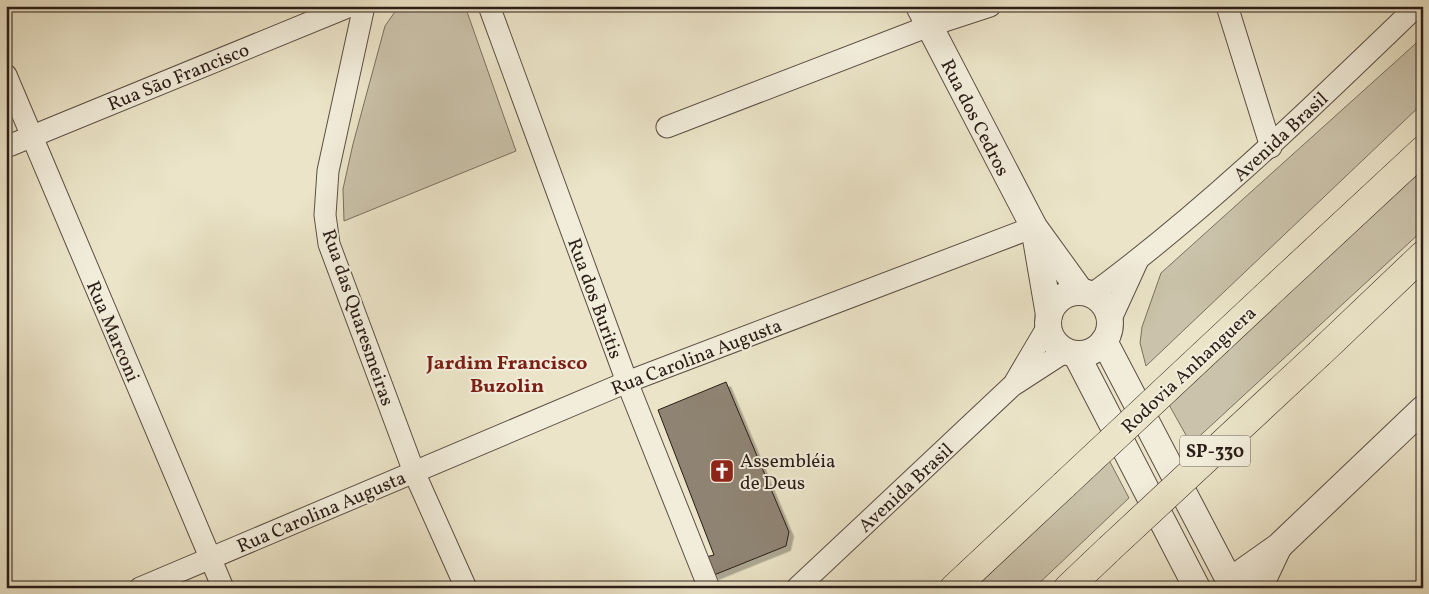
<svg xmlns="http://www.w3.org/2000/svg" width="1429" height="594" font-family="Vollkorn,serif">
<style>
.green{fill:#cac2aa;stroke:#7a7060}
.building{fill:#8f8473;stroke:#2b1d17;filter:url(#shadow)}
.lines{fill:none;stroke-linecap:round;stroke-linejoin:round}
.minor-casing{stroke:#5b4f43;stroke-width:23}
.tertiary-casing{stroke:#5b4f43;stroke-width:28}
.motorway-casing{stroke:#2b1d17;stroke-width:29}
.minor{stroke:#f2eddb;stroke-width:21}
.tertiary{stroke:#f2eddb;stroke-width:26}
.motorway{stroke:#ebe4c8;stroke-width:28}
.motorway-bridge-casing{stroke:#2b1d17;stroke-width:29;stroke-linecap:butt}
.motorway-bridge{stroke:#ebe4c8;stroke-width:28}
.labels{text-anchor:middle;stroke-width:4;stroke-linejoin:round;paint-order:stroke}
.shield{fill:#f2eddb;stroke:#675b52;stroke-width:1}
.shield-label{font-size:18px;font-weight:bold;fill:#2b1d17}
.street-label{font-size:19px;fill:#2b1d17;stroke:#f2eddb}
.poi-label{font-size:19px;fill:#2b1d17;stroke:#f2eddb;text-anchor:start}
.neighbourhood-label{font-size:20px;font-weight:bold;fill:#7a1f14;stroke:#f2eddb}
</style>
<defs>
<filter id="shadow"><feDropShadow dx="4.5" dy="4.5" stdDeviation="0" flood-color="#0004"/></filter>
</defs>
<rect width="100%" height="100%" fill="#ebe4c8"/>
<filter id="stains"><feTurbulence type="fractalNoise" baseFrequency=".004" numOctaves="4"/><feColorMatrix values="0 0 0 0 .2 0 0 0 0 .09 0 0 0 0 .02 0 0 0 .5 -.17"/></filter>
<radialGradient id="worn" r=".72"><stop offset=".6" stop-color="#630" stop-opacity="0"/><stop offset="1" stop-color="#630" stop-opacity=".3"/></radialGradient>
<g class="green">
<polygon points="399,6 465,6 516,151 344,221 343,189 353,144 385,26"/>
<polygon points="1423,37 1423,103 1146,366 1140,343 1142,327 1161,273"/>
<polygon points="1423,168 1423,230 1191,444 1168,403"/>
<polygon points="1109,460 1129,498 1034,588 975,588"/>
</g>
<polygon class="building" points="726,382 789,532 786,546 714,575 706,557 714,555 658,410"/>
<g class="lines">
<defs>
<g id="minor">
<polyline points="364,6 328,171 325,215 329,244 414,472 466,588"/>
<polyline points="489,6 627,382 709,588"/>
<polyline points="1227,6 1271,147"/>
<polyline points="6,75 223,588"/>
<polyline points="667,127 929,26 990,6"/>
<polyline points="6,147 350,6"/>
<path d="M1091,295C1208,209 1312,107 1417,6"/>
<polyline points="1110,321 1137,262"/>
<polyline points="1015,382 1048,326"/>
<polyline points="140,588 627,382 1034,227"/>
<polyline points="797,588 1012,386 1066,351"/>
</g>
<g id="tertiary">
<polyline points="919,6 1034,227 1081,292"/>
<polyline points="1035,233 1049,315"/>
<circle cx="1079" cy="323" r="31"/>
<polyline points="1104,341 1227,576"/>
<polyline points="1076,354 1197,588"/>
<polyline points="1234,578 1278,547 1423,409"/>
<polyline points="1259,588 1278,548"/>
</g>
<g id="motorway">
<polyline points="1267,295 1423,150"/>
<polyline points="1320,353 1423,255"/>
<polyline points="954,588 1064,485"/>
<polyline points="1068,588 1109,549"/>
</g>
</defs>
<use href="#minor" class="minor-casing"/>
<use href="#tertiary" class="tertiary-casing"/>
<use href="#motorway" class="motorway-casing"/>
<use href="#minor" class="minor"/>
<use href="#tertiary" class="tertiary"/>
<use href="#motorway" class="motorway"/>
<defs>
<g id="motorway-bridge">
<polyline points="1064,485 1267,295"/>
<polyline points="1109,549 1320,353"/>
</g>
</defs>
<use href="#motorway-bridge" class="motorway-bridge-casing"/>
<use href="#motorway-bridge" class="motorway-bridge"/>
</g>
<defs>
<symbol id="church-square" viewBox="-11 -11 22 22"><rect x="-9" y="-9" width="18" height="18" rx="4" fill="#8f2418" stroke="#f2eddb"/><path d="M-1.2-6h2.4v3.5h3.3v2.4h-3.3V6h-2.4V-.1h-3.3v-2.4h3.3Z" fill="#fff"/></symbol>
</defs>
<g fill-rule="evenodd">
<use href="#church-square" x="708" y="457" width="28" height="28"/>
</g>
<g class="labels">
<rect class="shield" x="1180" y="435.5" width="70" height="31" rx="4"/>
<g class="shield-label">
<text x="1215" y="457">SP-330</text>
</g>
<g class="street-label">
<text transform="translate(178 76) rotate(-22)" y="7">Rua São Francisco</text>
<text transform="translate(976 117) rotate(63)" y="7">Rua dos Cedros</text>
<text transform="translate(1280 136) rotate(-43)" y="7">Avenida Brasil</text>
<text transform="translate(596 298) rotate(70)" y="7">Rua dos Buritis</text>
<text transform="translate(359 317) rotate(71)" y="7">Rua das Quaresmeiras</text>
<text transform="translate(114 331) rotate(67)" y="7">Rua Marconi</text>
<text transform="translate(696 356) rotate(-21)" y="7">Rua Carolina Augusta</text>
<text transform="translate(1188 369) rotate(-43)" y="7">Rodovia Anhanguera</text>
<text transform="translate(905 487) rotate(-43)" y="7">Avenida Brasil</text>
<text transform="translate(321 511) rotate(-23)" y="7">Rua Carolina Augusta</text>
</g>
<g class="poi-label">
<text x="740" y="467">Assembléia<tspan x="740" dy="22">de Deus</tspan></text>
</g>
<g class="neighbourhood-label">
<text x="507" y="369">Jardim Francisco<tspan x="507" dy="23">Buzolin</tspan></text>
</g>
</g>
<rect width="1429" height="594" fill="none" stroke="#ebe4c8" stroke-width="25"/>
<rect x="8" y="8" width="1414" height="579" fill="none" stroke="#2b1d17" stroke-width="2.5"/>
<rect x="12" y="12" width="1404" height="569" fill="none" stroke="#2b1d17"/>
<rect width="100%" height="100%" filter="url(#stains)"/>
<rect width="100%" height="100%" fill="url(#worn)"/>
</svg>
